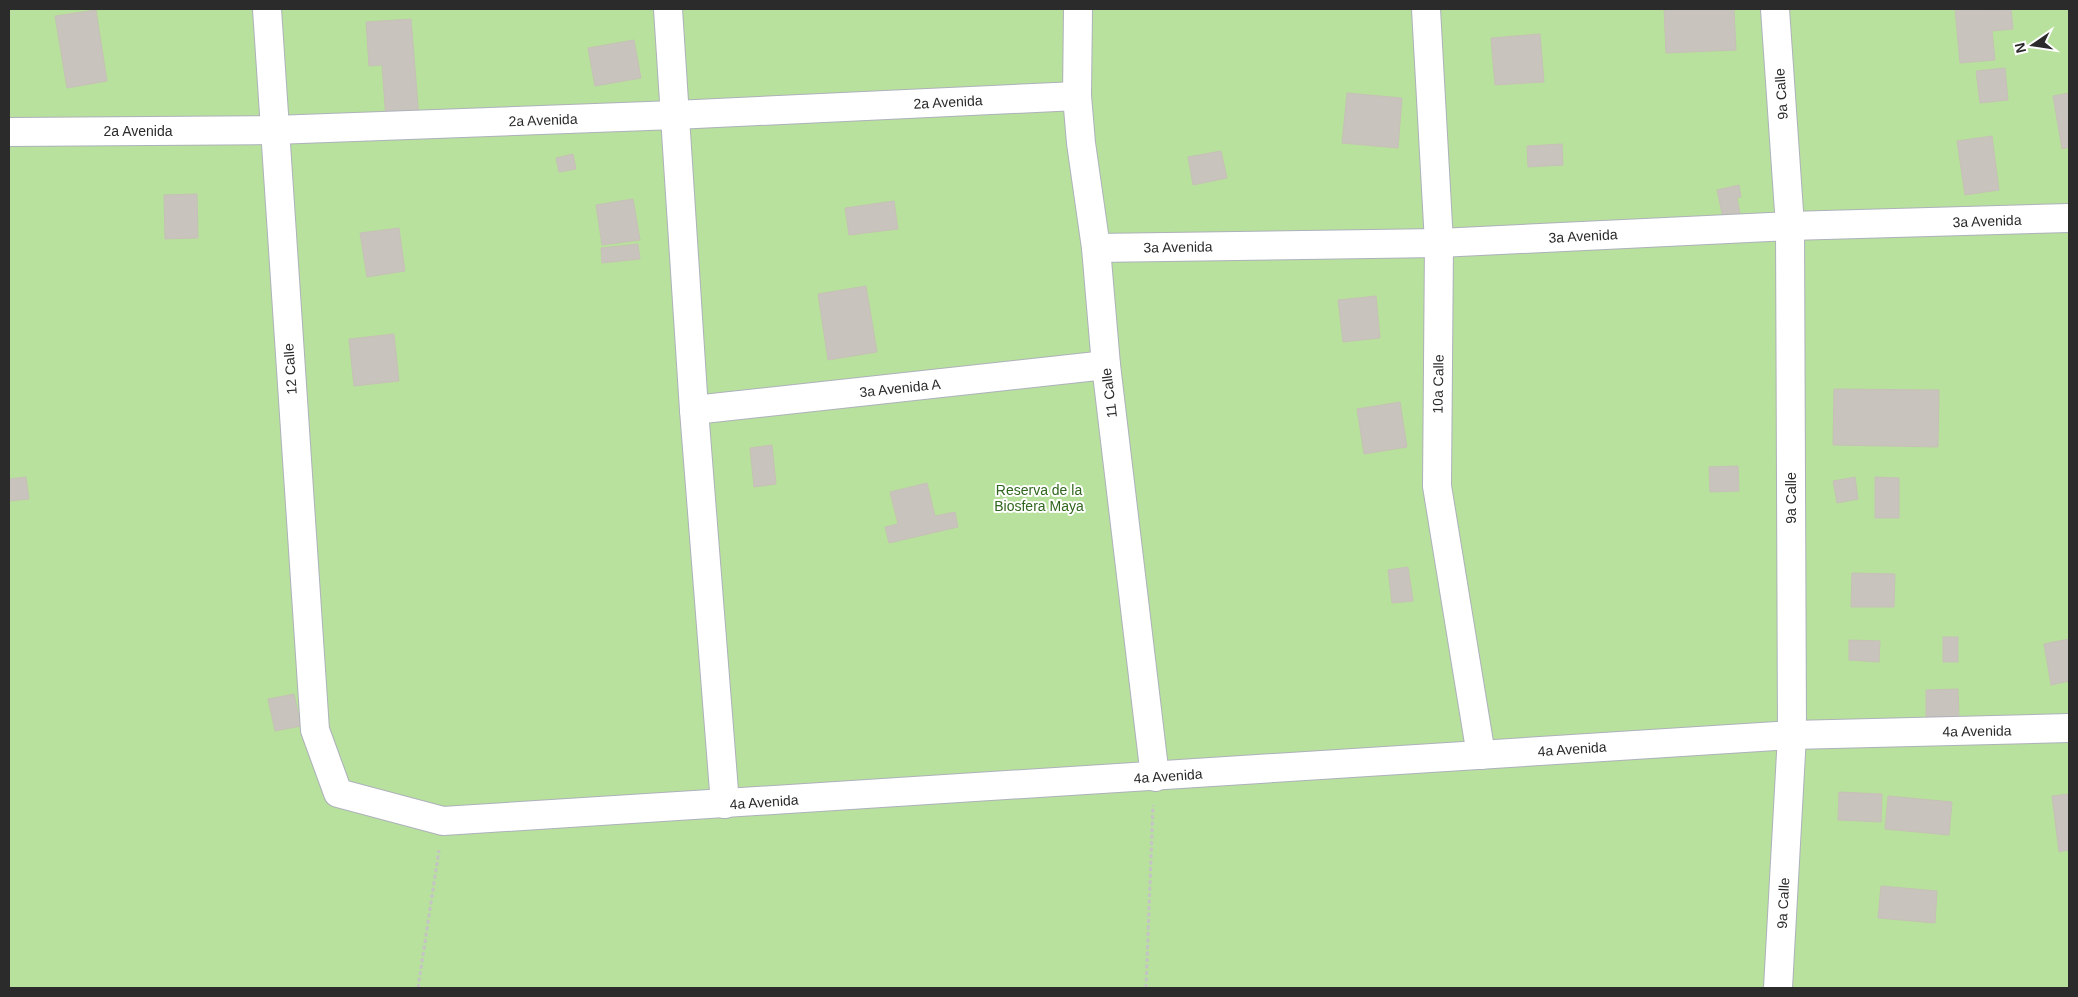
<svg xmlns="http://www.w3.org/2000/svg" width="2078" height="997" font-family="Arial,sans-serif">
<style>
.green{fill:#b7e19c}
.building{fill:#c8c3bc;stroke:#c7c1b7}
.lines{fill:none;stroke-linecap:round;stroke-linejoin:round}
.street-casing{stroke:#aeb1bb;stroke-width:30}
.path{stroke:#c4c4c4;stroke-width:3;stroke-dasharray:4 2.5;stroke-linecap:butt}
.street{stroke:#fff;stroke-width:28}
.labels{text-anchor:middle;stroke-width:4;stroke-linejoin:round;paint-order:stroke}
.street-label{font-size:14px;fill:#2b2b2b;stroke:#fff}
.park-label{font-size:14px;fill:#30661d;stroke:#fff}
</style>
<rect width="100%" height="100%" fill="#ece5dd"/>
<rect class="green" x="9" y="9" width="2060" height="979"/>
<g class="building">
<polygon points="1664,9 1734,9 1736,50 1666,53"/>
<polygon points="1955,9 1990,9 1990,10 2011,9 2013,29 1992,31 1995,60 1960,63"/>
<polygon points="96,10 107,81 67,88 55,16"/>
<polygon points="411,19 419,118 386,121 382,65 369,66 366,22"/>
<polygon points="1540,34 1544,82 1495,85 1491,38"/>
<polygon points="634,40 641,78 595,86 588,48"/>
<polygon points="2005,68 2008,100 1980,103 1976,71"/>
<polygon points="1347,93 1402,98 1398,148 1342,143"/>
<polygon points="2069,93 2069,147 2062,149 2053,96"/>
<polygon points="1992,136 1999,190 1965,195 1957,141"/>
<polygon points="1562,144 1563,165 1528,167 1527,146"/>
<polygon points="1221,151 1227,178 1193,185 1188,157"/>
<polygon points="573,154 576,169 559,172 556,158"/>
<polygon points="1739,185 1741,197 1737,198 1741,219 1724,223 1717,190"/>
<polygon points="197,194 198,238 165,239 164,195"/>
<polygon points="633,199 640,240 602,245 596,205"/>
<polygon points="894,201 898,229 849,235 845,208"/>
<polygon points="399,228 405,271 367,277 360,233"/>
<polygon points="638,244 640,259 602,263 601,248"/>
<polygon points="866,286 877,352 828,360 818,294"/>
<polygon points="1376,296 1380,338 1343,342 1338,300"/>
<polygon points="394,334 399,381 354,386 349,339"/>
<polygon points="1834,389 1939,390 1938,447 1833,445"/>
<polygon points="1400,402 1407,447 1364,454 1357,409"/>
<polygon points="772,445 776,484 754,487 750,448"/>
<polygon points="1738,466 1739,491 1710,492 1709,467"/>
<polygon points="26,477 29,499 9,501 9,479"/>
<polygon points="1855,477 1858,499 1837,503 1833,481"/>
<polygon points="1875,477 1899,478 1899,518 1875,518"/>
<polygon points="927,483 935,516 955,512 958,527 889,543 885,527 898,524 890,492"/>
<polygon points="1408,567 1413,601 1392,603 1388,570"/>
<polygon points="1852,573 1895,574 1894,607 1851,607"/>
<rect x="1943" y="637" width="15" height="25"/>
<polygon points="2069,639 2069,681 2051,685 2044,644"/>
<polygon points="1849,640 1880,641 1879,662 1849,660"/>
<polygon points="1958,689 1959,717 1926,717 1926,690"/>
<polygon points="294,694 301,726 275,731 268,699"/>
<polygon points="1839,792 1882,794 1881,822 1838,820"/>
<polygon points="2069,794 2069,850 2059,852 2052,796"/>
<polygon points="1888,796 1952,802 1949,835 1885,829"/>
<polygon points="1881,886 1937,891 1935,923 1878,918"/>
</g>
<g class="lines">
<defs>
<g id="street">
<polyline points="267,9 315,730 338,793 443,821 1792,735 2069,728"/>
<polyline points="668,9 694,410 725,804"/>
<polyline points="1078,9 1077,96 1081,143 1096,248 1106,365 1155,777"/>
<polyline points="1426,9 1439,243 1437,486 1481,755"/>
<polyline points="1775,9 1790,226 1792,735 1778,988"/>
<polyline points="9,132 274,130 675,115 1077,96"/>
<polyline points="1096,248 1439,243 1790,226 2069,218"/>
<polyline points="694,410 1106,365"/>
</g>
</defs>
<use href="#street" class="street-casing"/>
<g class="path">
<polyline points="418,988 439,850"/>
<polyline points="1146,988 1153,805"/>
</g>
<use href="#street" class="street"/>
</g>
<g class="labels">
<g class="street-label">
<text transform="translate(1781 94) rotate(-94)" y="5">9a Calle</text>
<text transform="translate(948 102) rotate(-3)" y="5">2a Avenida</text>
<text transform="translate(543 120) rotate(-2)" y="5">2a Avenida</text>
<text x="138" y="136">2a Avenida</text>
<text transform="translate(1987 221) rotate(-2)" y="5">3a Avenida</text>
<text transform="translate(1583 236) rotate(-3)" y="5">3a Avenida</text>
<text transform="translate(1178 247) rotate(-1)" y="5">3a Avenida</text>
<text transform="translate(290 369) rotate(-94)" y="5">12 Calle</text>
<text transform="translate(1438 384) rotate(-89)" y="5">10a Calle</text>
<text transform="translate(900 388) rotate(-6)" y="5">3a Avenida A</text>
<text transform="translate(1109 393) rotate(-97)" y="5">11 Calle</text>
<text transform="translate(1791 498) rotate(-90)" y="5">9a Calle</text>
<text transform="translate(1977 731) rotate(-1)" y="5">4a Avenida</text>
<text transform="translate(1572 749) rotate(-4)" y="5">4a Avenida</text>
<text transform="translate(1168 776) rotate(-4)" y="5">4a Avenida</text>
<text transform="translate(764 802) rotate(-4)" y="5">4a Avenida</text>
<text transform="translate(1783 903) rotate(-87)" y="5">9a Calle</text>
</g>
<g class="park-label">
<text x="1039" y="495">Reserva de la<tspan x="1039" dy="16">Biosfera Maya</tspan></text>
</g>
</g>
<rect width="2078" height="997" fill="none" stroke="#2b2b2b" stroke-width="20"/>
<g transform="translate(2033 45) rotate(257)" stroke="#ffffff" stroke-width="4" paint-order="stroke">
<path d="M0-4L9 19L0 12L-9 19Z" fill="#2b2b2b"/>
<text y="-8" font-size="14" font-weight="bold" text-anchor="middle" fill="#2b2b2b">N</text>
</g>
</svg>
